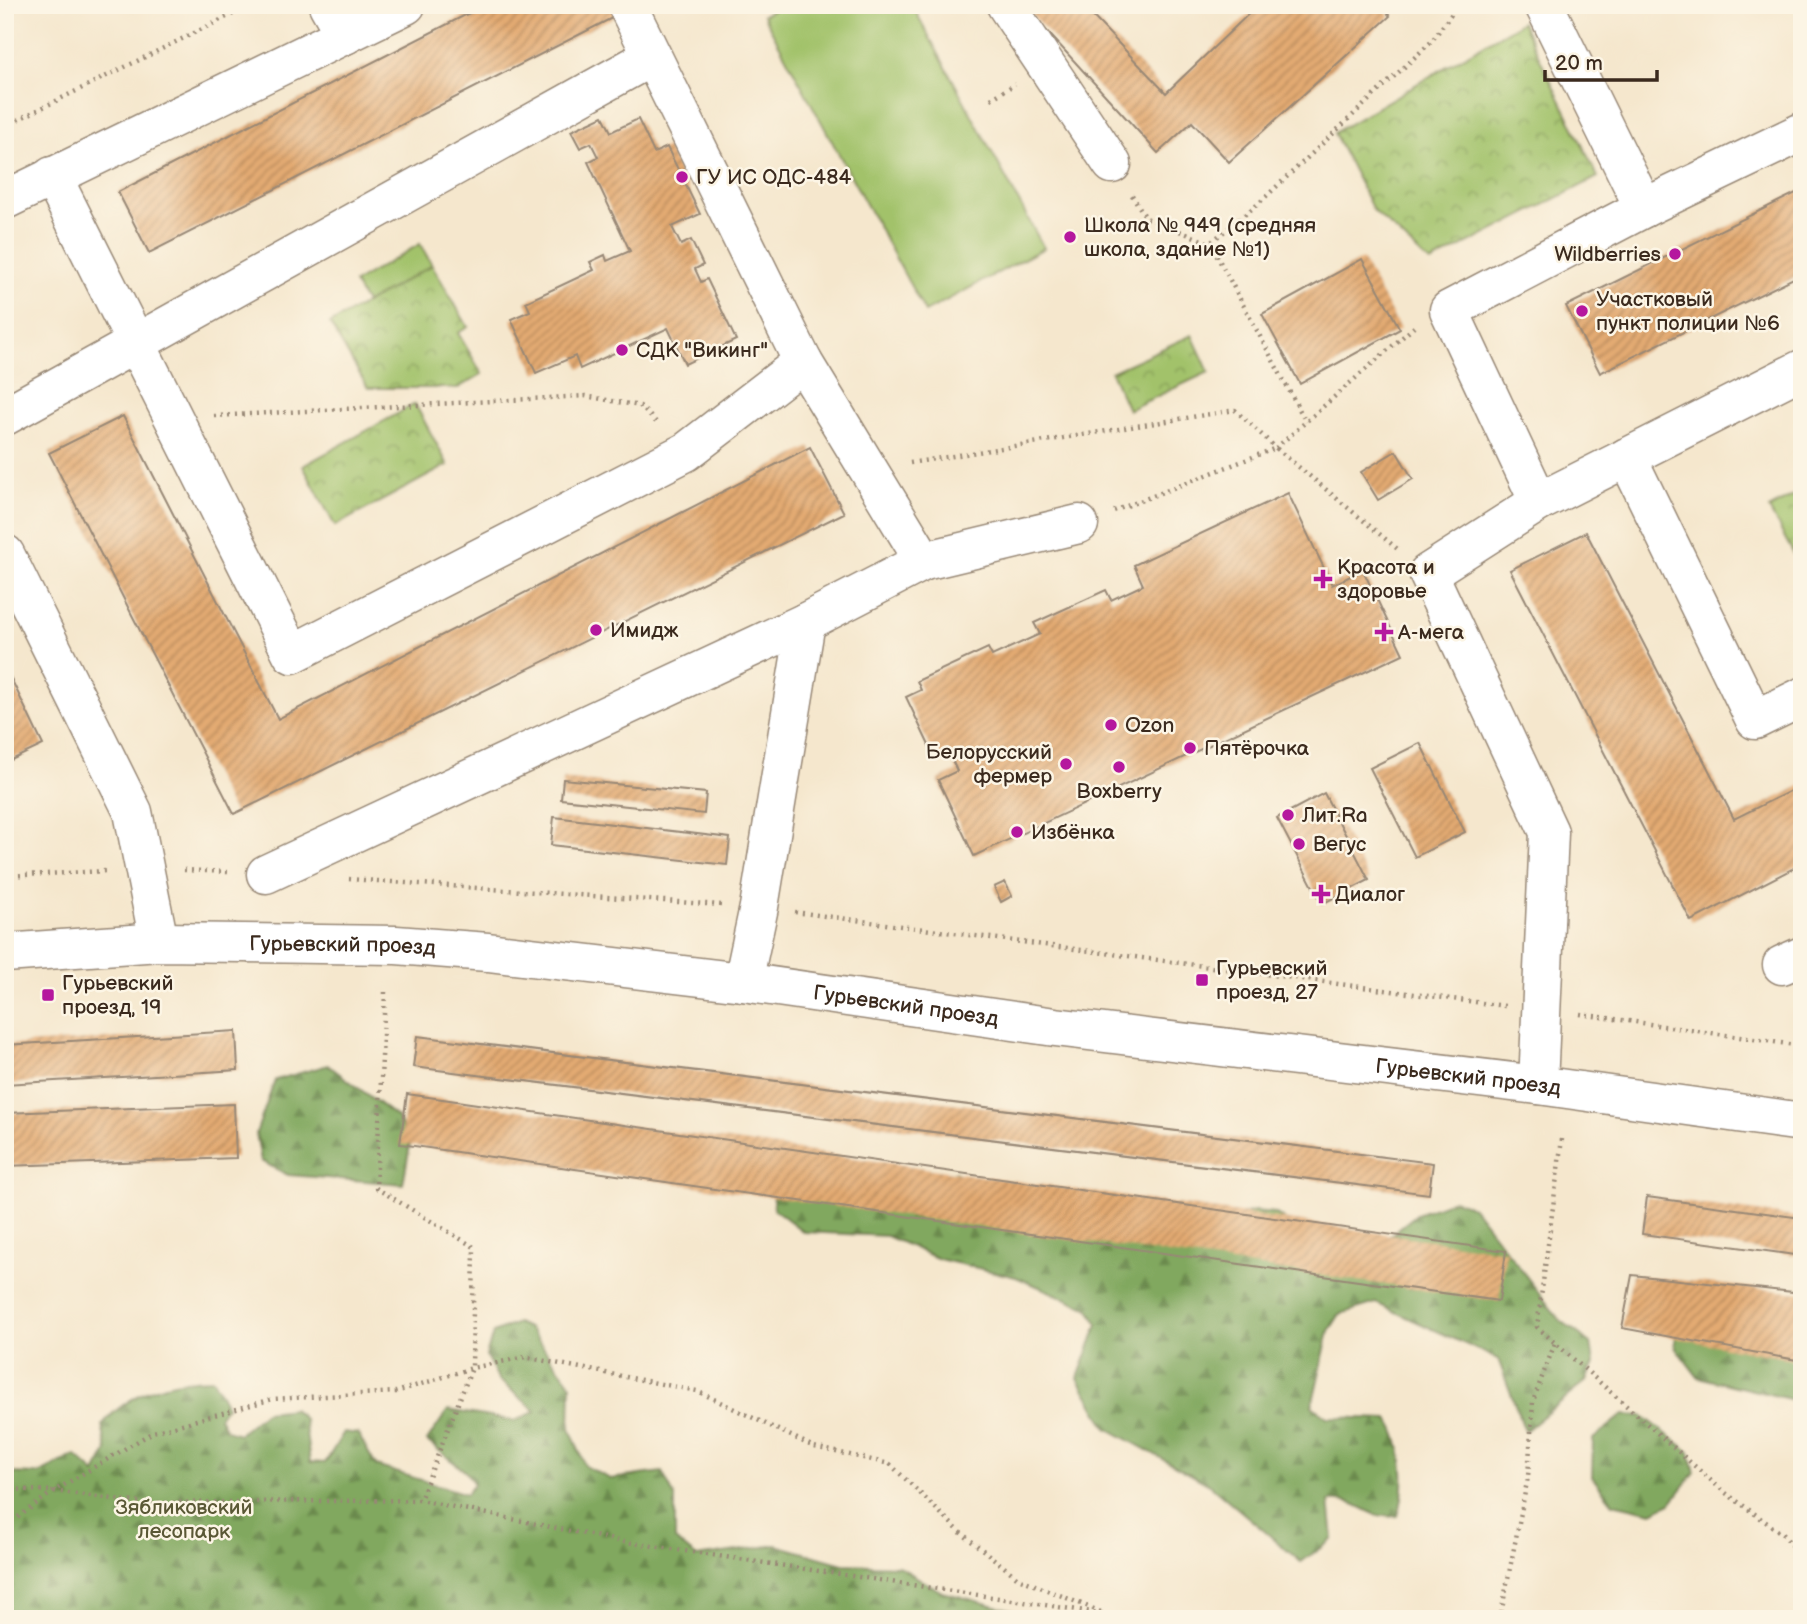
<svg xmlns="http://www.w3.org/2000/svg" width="1807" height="1624" font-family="'Balsamiq Sans',sans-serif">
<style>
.forest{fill:url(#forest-firs);stroke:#5e693e;stroke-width:2}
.park{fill:url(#park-crowns);stroke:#6e7644;stroke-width:2}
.pitch{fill:#a2c26a;stroke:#6e7644;stroke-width:2}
.building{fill:url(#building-hatch)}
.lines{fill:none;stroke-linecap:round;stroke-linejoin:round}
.minor-casing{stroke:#988876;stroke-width:41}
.path{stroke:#988876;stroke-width:4.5;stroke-dasharray:2 5;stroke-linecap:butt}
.minor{stroke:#fff;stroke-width:38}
.poi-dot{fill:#b5179e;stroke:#fcf5e5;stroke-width:2.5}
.labels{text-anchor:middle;stroke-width:5;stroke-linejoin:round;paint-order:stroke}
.poi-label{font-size:21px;fill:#3b2a1e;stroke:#fcf5e5;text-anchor:start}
.street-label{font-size:21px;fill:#3b2a1e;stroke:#fcf5e5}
.park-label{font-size:21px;fill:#5a5835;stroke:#fcf5e5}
</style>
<defs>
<pattern id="forest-firs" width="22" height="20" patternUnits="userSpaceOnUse" patternTransform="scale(1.75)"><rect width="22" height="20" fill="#81a85e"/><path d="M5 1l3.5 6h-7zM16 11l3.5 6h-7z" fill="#6b894d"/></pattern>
<pattern id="park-crowns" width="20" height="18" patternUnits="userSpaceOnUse" patternTransform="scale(1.75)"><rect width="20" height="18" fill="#a2c26a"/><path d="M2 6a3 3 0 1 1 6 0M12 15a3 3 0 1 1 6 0" fill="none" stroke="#859e57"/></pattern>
<pattern id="building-hatch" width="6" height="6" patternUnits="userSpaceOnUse" patternTransform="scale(1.75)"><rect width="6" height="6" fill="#e3aa72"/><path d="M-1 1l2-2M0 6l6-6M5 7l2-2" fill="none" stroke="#b98b5d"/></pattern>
</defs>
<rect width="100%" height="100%" fill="#fcf5e5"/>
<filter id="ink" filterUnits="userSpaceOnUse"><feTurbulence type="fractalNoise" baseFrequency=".0143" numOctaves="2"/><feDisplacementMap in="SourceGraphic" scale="14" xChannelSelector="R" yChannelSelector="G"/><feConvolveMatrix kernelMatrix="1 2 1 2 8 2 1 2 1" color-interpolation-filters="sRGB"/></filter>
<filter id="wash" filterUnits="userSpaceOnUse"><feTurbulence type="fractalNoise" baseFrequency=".00686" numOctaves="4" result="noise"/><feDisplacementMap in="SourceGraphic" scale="28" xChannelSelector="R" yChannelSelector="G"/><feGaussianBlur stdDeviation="1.57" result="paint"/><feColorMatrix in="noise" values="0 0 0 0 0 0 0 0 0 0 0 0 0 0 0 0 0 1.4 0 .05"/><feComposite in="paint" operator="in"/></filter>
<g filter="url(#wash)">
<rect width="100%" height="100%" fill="#f5e7cd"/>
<g class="forest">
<polygon points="328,1065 398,1118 410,1145 403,1184 288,1175 261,1161 256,1133 275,1080"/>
<path d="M955,1172L1021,1214L1161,1237L1254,1211L1275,1213L1340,1258L1358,1261L1417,1214L1454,1200L1473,1207L1559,1319L1591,1343L1594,1364L1585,1382L1525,1431L1498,1359L1376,1303L1340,1314L1329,1331L1312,1406L1327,1417L1388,1419C1405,1445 1407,1486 1398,1516C1364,1520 1363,1498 1329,1501L1333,1539L1301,1562L1210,1485L1107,1428L1078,1378L1098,1324L1088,1308L1016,1277L939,1259L887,1236L804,1232L774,1209L772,1190L909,1185Z"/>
<polygon points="1802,1302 1802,1405 1794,1400 1698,1377 1675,1347 1677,1328"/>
<path d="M517,1323L530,1329L571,1385L570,1428L585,1466L610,1479L662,1472L675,1497V1540L697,1557L776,1545L843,1564L898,1566L942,1592L1047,1619H5V1473L39,1474L75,1455L95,1473L107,1451L102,1425C130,1391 172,1379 213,1379L227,1406L219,1417L226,1430L239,1434L265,1412L293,1409L304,1419L310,1462L325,1463L344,1432L358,1434L376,1466L466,1494L474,1484L466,1472L427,1441L448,1410L515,1421L536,1411L498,1379L486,1356L493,1333Z"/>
<polygon points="1623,1415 1643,1416 1690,1452 1695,1472 1671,1503 1652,1512 1613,1503 1592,1477 1593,1439"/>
</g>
<g class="park">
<polygon points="1522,22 1598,177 1430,263 1373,210 1334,133"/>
<polygon points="432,265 468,327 458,333 482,374 458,388 368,388 330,324"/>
<polygon points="1192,335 1209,372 1128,410 1111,372"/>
<polygon points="415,404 448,465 335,526 303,466"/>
<polygon points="1802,491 1802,569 1769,509"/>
</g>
<g class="pitch">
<polygon points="782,5 912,5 1044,248 925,312 763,15"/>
<polygon points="420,244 432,265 366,303 354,283"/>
</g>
<g id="blocks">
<g class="building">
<polygon points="485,5 613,5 618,15 149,253 118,192"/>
<polygon points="1023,5 1082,5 1166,93 1258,5 1380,5 1390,16 1229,162 1192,122 1158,153"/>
<polygon points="603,116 611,132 638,119 654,153 667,147 700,214 672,227 681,245 691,240 703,265 695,269 701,282 707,279 736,340 685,364 668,328 580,369 575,356 536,373 511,319 530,311 526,302 594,270 590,262 605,255 607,261 630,251 588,162 598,157 591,143 580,148 571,131"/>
<polygon points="1802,190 1802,274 1600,373 1566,306"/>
<polygon points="1362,259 1400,329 1300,384 1262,314"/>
<polygon points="123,416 278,719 810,447 844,513 234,814 49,453"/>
<polygon points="1396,451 1413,479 1378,500 1361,472"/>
<polygon points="1288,493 1332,585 1363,570 1403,654 974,856 938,780 957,771 948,751 935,758 906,697 921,690 917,681 988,648 992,656 1040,634 1034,623 1106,590 1111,600 1143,585 1134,565"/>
<polygon points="1586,532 1734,819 1802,785 1802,864 1691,921 1510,570"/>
<polygon points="5,666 43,745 5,763"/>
<polygon points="1420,743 1465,832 1415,857 1370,768"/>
<polygon points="563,779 706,793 704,814 561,799"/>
<polygon points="1324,793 1369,880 1322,904 1277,818"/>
<polygon points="554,817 730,838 727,865 551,845"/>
<polygon points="1005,882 1012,896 1001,902 994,887"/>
<polygon points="236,1031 238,1070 5,1084 5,1045"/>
<polygon points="417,1036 1433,1163 1429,1194 413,1067"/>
<polygon points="407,1094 1506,1251 1499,1301 400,1144"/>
<polygon points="234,1104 236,1158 5,1166 5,1113"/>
<polygon points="1647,1197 1802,1218 1802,1256 1642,1234"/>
<polygon points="1632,1275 1802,1293 1802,1361 1622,1328"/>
</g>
</g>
</g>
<g filter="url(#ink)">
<use href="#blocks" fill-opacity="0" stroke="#988876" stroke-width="2"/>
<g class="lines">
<defs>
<g id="minor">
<polyline points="328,5 345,35"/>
<polyline points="1006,5 1112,164"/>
<polyline points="52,176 292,654 686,452 803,362 627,5"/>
<polyline points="5,200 406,5"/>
<polyline points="1644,208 1802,132"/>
<polyline points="5,416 651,57"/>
<polyline points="1627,457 1755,720 1802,697"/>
<polyline points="1539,502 1802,369"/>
<polyline points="5,554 133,812 159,942"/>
<polyline points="924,561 1079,524"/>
<polyline points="266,874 806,622"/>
<path id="s1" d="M5,953L159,942L396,945L488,952L743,982L1055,1027L1538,1085L1802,1122"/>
<polyline points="1782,965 1802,956"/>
<polyline points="743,982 759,907 806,622 924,561 803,362"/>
<polyline points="1538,1085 1549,832 1428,573 1539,502 1449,310 1644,208 1544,5"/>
</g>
</defs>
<use href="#minor" class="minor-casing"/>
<g class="path">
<polyline points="991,99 1015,84"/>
<polyline points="5,126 251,5"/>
<polyline points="1132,195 1146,218 1210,243 1258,204 1431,42 1458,5"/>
<polyline points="1210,243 1306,422"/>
<polyline points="214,416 585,396 640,406 658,424"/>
<polyline points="910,463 1235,410 1276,448 1414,327"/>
<polyline points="1114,511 1276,448 1400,551"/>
<polyline points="184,870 228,872"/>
<polyline points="5,876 106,871"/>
<polyline points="349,879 721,905"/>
<polyline points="795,912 1505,1006"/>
<polyline points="385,992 376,1188 474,1247 472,1368 420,1500"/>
<polyline points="1580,1014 1802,1046"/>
<polyline points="1562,1139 1537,1327 1723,1491 1784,1535 1802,1560"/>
<polyline points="5,1489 54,1491 142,1503 420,1500 619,1541 1138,1619"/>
<polyline points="5,1521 14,1520 54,1491 153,1432 273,1399 396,1392 472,1368 525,1357 697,1391 814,1447 890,1464 960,1532 1018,1578 1101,1612"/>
<polyline points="1500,1619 1528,1477 1533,1401 1555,1343"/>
</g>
<use href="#minor" class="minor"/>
</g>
</g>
<g class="poi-dot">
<circle cx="682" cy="177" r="7"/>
<circle cx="1070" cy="237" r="7"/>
<circle cx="1675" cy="254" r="7"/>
<circle cx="1582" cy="311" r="7"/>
<circle cx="622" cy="350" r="7"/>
<path d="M1319.5 568.5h7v7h7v7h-7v7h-7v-7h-7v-7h7z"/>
<circle cx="596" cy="630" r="7"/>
<path d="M1380.5 621.5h7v7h7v7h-7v7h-7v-7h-7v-7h7z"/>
<circle cx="1111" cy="725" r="7"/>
<circle cx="1190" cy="748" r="7"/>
<circle cx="1066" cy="764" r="7"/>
<circle cx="1119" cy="767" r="7"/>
<circle cx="1288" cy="815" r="7"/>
<circle cx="1017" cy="832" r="7"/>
<circle cx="1299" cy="844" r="7"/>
<path d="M1317.5 883.5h7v7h7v7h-7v7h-7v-7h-7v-7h7z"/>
<rect x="1195" y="973" width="14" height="14" rx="3.5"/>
<rect x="41" y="988" width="14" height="14" rx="3.5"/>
</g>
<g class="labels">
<g class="poi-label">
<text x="696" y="184">ГУ ИС ОДС-484</text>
<text x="1084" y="232">Школа № 949 (средняя<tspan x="1084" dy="24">школа, здание №1)</tspan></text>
<text x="1661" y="261" text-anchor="end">Wildberries</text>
<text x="1596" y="306">Участковый<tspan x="1596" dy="24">пункт полиции №6</tspan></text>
<text x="636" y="357">СДК "Викинг"</text>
<text x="1337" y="574">Красота и<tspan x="1337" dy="24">здоровье</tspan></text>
<text x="610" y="637">Имидж</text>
<text x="1398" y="639">А-мега</text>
<text x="1125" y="732">Ozon</text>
<text x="1204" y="755">Пятёрочка</text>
<text x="1052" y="759" text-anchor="end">Белорусский<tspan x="1052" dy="24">фермер</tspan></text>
<text x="1119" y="798" text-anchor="middle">Boxberry</text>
<text x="1302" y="822">Лит.Ra</text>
<text x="1031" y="839">Избёнка</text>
<text x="1313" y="851">Вегус</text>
<text x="1335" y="901">Диалог</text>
<text x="1216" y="975">Гурьевский<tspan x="1216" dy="24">проезд, 27</tspan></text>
<text x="62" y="990">Гурьевский<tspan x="62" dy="24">проезд, 19</tspan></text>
</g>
<g class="street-label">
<text dy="7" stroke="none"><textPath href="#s1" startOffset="338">Гурьевский проезд</textPath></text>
<text dy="7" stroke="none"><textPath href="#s1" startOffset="905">Гурьевский проезд</textPath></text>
<text dy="7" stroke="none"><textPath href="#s1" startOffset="1472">Гурьевский проезд</textPath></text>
</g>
<g class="park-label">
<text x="184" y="1514">Зябликовский<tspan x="184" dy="24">лесопарк</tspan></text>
</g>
</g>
<rect width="1807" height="1624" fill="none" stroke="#fcf5e5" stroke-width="28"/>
<path d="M1545 70v10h112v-10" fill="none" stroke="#3b2a1e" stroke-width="3.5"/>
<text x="1555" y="70" font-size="21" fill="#3b2a1e" stroke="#fcf5e5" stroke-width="5" paint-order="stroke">20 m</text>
</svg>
